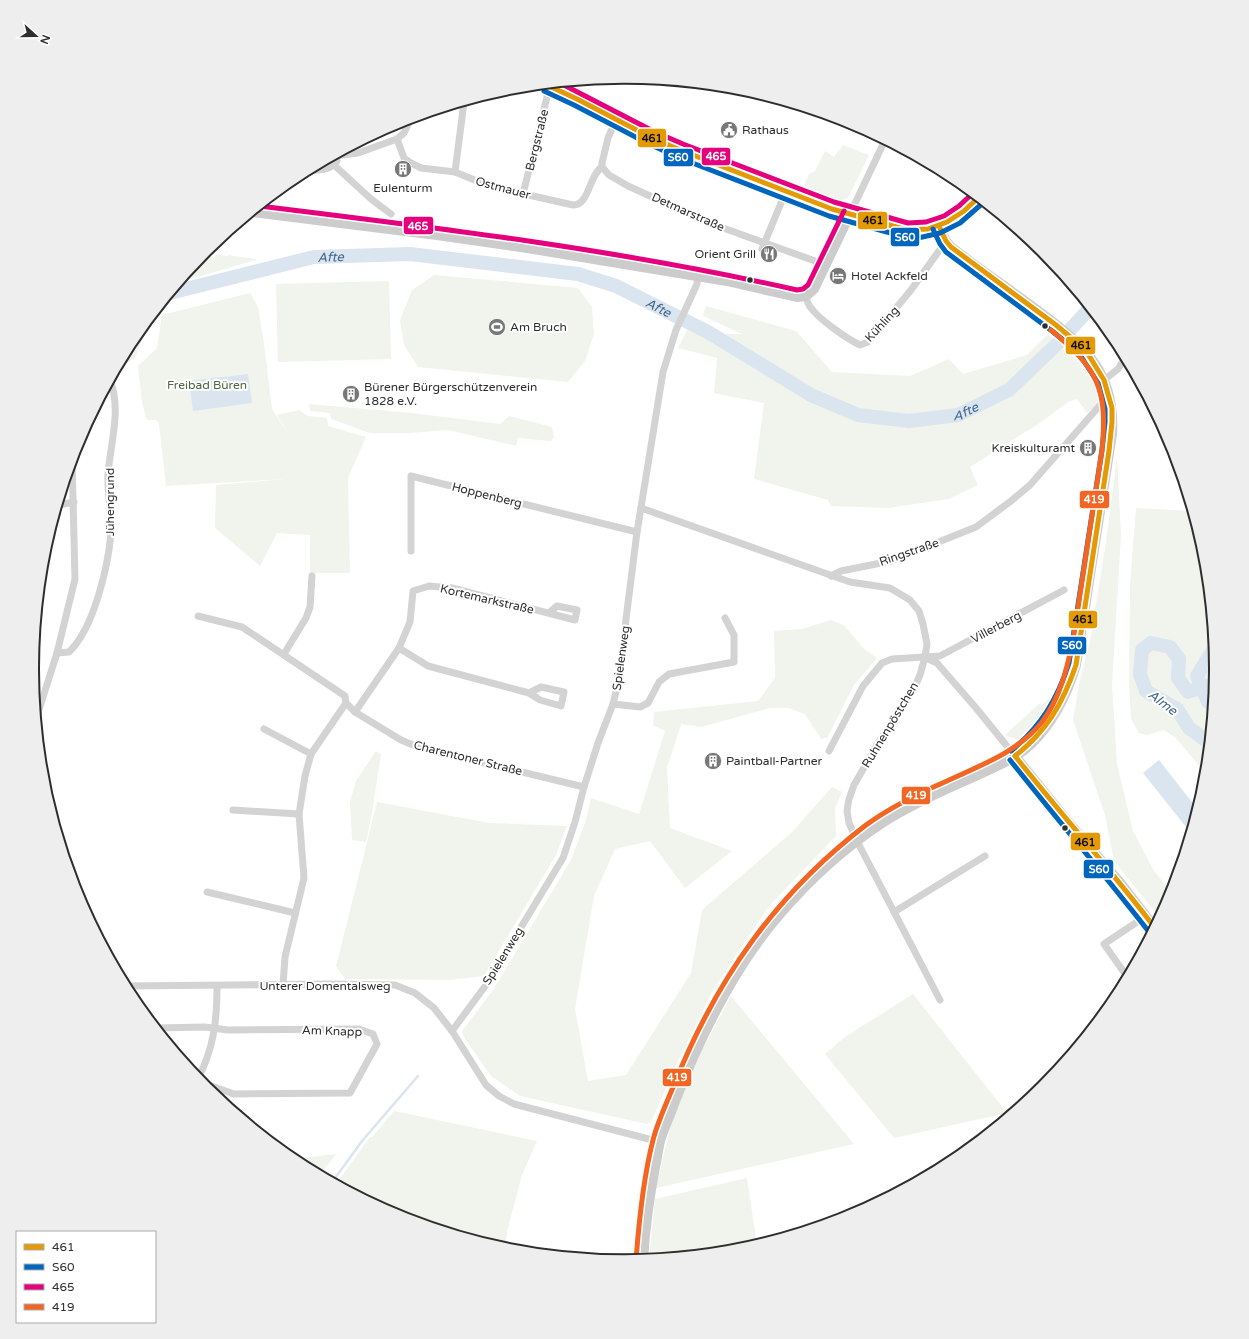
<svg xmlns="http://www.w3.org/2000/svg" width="1249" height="1339" font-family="'Varela Round',sans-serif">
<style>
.green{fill:#f0f4ec}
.water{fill:#dae5f0}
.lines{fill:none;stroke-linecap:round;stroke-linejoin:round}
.stream{stroke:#dae5f0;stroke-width:2.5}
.river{stroke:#dae5f0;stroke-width:14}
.street{stroke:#d3d3d3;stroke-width:7}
.secondary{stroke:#ccc;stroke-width:10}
.bus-1-casing{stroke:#fff;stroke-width:8}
.bus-2-casing{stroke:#fff;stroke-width:8}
.bus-3-casing{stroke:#fff;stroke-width:8}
.bus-4-casing{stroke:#fff;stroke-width:8}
.bus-1{stroke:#e39a05;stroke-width:5}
.bus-2{stroke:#0065bd;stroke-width:5}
.bus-3{stroke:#e5007d;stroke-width:5}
.bus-4{stroke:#f26522;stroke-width:5}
.bus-dot{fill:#2e2e2e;stroke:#fff;stroke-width:1.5}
.labels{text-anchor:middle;stroke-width:4;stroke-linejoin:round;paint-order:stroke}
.poi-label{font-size:12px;fill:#2e2e2e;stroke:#fff;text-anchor:start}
.street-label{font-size:12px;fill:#2e2e2e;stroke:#fff}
.park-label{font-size:12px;fill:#4d683e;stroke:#fff}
.water-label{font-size:13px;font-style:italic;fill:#40668d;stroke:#fff}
.rim{fill:none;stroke:#2e2e2e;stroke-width:2}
.line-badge{stroke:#fff;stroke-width:1.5}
.badge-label{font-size:11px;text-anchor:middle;font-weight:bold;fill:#fff}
.pale-badge-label{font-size:11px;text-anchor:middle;font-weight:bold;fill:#111}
</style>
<rect width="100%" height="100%" fill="#fff"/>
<g class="green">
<polygon points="843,145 869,155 848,198 833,203 802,190 809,174 815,171 825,151 834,157"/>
<polygon points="216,254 227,256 228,255 256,259 256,260 180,282 202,255 215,257"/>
<polygon points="434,275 578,288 592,307 594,334 585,361 568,382 418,367 404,345 400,320 412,290"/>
<polygon points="389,281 391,359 278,362 276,284"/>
<polygon points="250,293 258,307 264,343 272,409 290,436 287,470 290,436 277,415 299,410 308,416 327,418 328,426 366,437 348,478 350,573 310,573 310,535 277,533 260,566 215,528 216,485 285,479 166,486 159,424 156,420 147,420 142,403 138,366 157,348 162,315"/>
<polygon points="706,306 796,331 832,372 910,376 949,359 963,374 1027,355 1048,334 1078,362 1091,377 1101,402 1087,413 1077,399 1068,402 1043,421 970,467 978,485 949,499 888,508 831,506 828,500 754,479 764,403 714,393 717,358 678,348 692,321 725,334 742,334 703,316"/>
<polygon points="147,322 146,329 135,358 116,370 132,340"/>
<polygon points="309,404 412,413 500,424 509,416 552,427 554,437 551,441 518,438 516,446 448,430 411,433 370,433 331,419 330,413 310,411"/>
<polygon points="1117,458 1121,535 1112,685 1117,764 1133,831 1154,871 1173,894 1160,918 1114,861 1105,815 1073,720 1080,680 1090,641 1106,542"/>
<polygon points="1136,508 1193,511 1206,554 1217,666 1210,677 1215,690 1207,775 1176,738 1164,730 1147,735 1139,733 1131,719 1129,684 1130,585"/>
<polygon points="831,620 845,626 863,648 877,658 854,685 827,738 821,739 805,714 788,708 770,708 701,727 681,724 667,768 670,828 732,851 685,888 650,841 615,849 594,896 575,1009 588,1081 626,1075 691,973 702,910 792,832 832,787 842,792 835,808 836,836 769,906 736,955 711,994 676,1065 651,1122 647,1124 520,1096 491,1076 465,1039 462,1031 493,990 571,860 585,823 591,798 639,814 665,731 653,725 654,712 758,701 775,678 774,631 802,629"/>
<path d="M1071,651C1069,659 1068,667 1065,675C1059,691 1039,732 1023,738C1017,741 1011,737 1005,735L1040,703L1042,705C1058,693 1064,669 1071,651Z"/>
<path d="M376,751L381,755C376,784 373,813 366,842L352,840L350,802L356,781Z"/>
<polygon points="377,802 489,823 567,826 556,855 484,976 449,980 345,979 336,966"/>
<polygon points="913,994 1007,1113 894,1138 825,1054 845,1037"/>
<polygon points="731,996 854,1144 656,1188 670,1128 694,1065"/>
<polygon points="394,1111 537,1141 522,1175 507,1232 505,1249 398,1217 336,1184 370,1137 372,1137"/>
<polygon points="336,1154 320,1175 291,1159"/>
<polygon points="747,1178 757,1245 740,1251 649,1260 655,1199"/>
</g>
<g class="water">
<polygon points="248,374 252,403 193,411 189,381"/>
<polygon points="1159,760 1198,810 1192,830 1190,832 1143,773"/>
</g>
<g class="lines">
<polyline class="stream" points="333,1181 362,1141 418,1076"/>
<g class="river">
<path id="s1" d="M170,293L314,257L410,254L578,274L616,286L708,332L811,395L858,415L909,421L958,415L1009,390L1058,343L1090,308"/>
<polyline points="1214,703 1208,702 1197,676 1215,647"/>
<polyline points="1210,743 1189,728 1177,709 1146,691 1140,674 1142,650 1151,643 1170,647 1179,659 1178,678 1188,692 1202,687 1216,684"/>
</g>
<g class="street">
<polyline points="616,120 608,138 602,163 602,167 609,175 628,186 683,211 726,229 826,265"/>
<path d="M397,139L404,158L411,163L421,168L455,172L489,186L573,205C589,206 589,175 602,167"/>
<polyline points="335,156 358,153 397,139 404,133 411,118"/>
<polyline points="334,165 371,199 391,214"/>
<path d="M306,171C317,170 331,171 337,161"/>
<polyline points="455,172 464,102"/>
<polyline points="523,194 550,85"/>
<polyline points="850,214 885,140"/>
<polyline points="762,249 786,191"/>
<path d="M806,296C807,301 808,305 811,308C819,319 847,339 860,345L868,342L911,290L946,241"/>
<polyline points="1104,380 1118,369 1126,356"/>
<polyline points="58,505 74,502"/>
<polyline points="641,508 850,582 890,588 910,600 919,611 923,624 927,644 925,657 920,675 913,691 878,743 854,785 849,799 847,811 849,823 857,841 940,1000"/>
<polyline points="411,551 411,476 637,532"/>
<polyline points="831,576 841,571 891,561 976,527 1011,501 1030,485 1109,395"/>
<polyline points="198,616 242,627 345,696 346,703 355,712 401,740 418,747 584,787"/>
<polyline points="399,648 428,666 529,693 540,700 561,706 564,692 541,687 529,693"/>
<path d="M57,653L69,652C94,628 108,567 111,533C112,513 107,494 108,474C110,446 122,408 110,381"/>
<polyline points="284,654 306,618 310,607 312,576"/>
<polyline points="926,658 937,663 976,708 1015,756"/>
<polyline points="613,704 640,707 648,703 659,682 669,674 734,662 734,635 725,618"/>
<polyline points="355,712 399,648 410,622 413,591 429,586 452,588 575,620 577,610 557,606 549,613"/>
<polyline points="37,716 57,653 75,579 72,458"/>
<polyline points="264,729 311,754"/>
<polyline points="829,751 863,686 882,663 892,659 940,656 1064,590"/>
<polyline points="233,810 299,814"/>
<polyline points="207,892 295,913"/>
<polyline points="894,912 985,856"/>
<polyline points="1128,978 1104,944 1146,916"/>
<polyline points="283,985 285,957 304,878 299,814 305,776 311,754 346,703"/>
<polyline points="125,986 329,984 395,985 415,993 434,1008 452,1031 486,1085 499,1096 514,1104 660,1142"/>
<polyline points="156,1028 205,1027 228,1030 359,1029 373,1034 377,1044 350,1093 234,1094 200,1082"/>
<polyline points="452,1031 486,985 563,858 575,822 584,787 598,743 613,704 621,671 626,619 637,532 663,372 676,330 697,284 698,276"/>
<path d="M198,1079C214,1047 217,1021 217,986"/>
</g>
<g class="secondary">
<path d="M547,85L577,99L650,137L680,150L832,209L907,230C936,234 960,217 979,197"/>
<polyline points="253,212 437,235 521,247 727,281 797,297 806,296 814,289 850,214"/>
<polyline points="1015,756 1064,817 1122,885 1155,928"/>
<path d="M643,1260C645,1229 649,1198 655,1167C657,1159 658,1149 660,1141C664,1128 670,1116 674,1104C699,1039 734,967 780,914C809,880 844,848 882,823C909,806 939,792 969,779C989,769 1013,761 1030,745C1053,723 1067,695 1076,665L1112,434C1116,372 1083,344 1037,310C1009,289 979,269 951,247L946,241L939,226"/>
</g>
<defs>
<g id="bus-1">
<polyline points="547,85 577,99 650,137 680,150 832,209 907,230 928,229 947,222 964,211 979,197"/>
<path d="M939,226L946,241L951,247L1056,325L1080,345L1088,354L1104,380L1112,408V422L1109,451L1076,665C1063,703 1047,731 1015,756"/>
<path d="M1015,756C1061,814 1110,869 1155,928"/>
</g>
<g id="bus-2">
<polyline points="544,91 574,105 647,143 677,157 829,216 905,237 918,238 940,233 960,223 984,202"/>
<path d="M933,229L940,244L946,252L1052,331L1075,350L1082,358L1098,383L1105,409V422L1102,450L1069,663C1057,700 1041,726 1011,751"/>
<path d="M1010,760C1056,818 1104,874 1149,932"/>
</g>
<g id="bus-3">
<polyline points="560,83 653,131 683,144 834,202 908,223 926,222 944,216 959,206 973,193"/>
<path d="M260,206C440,228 621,250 797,290L803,289L808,285L844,211"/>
</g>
<path id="bus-4" d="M636,1260C639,1220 643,1179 653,1140C658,1120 668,1100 676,1080C718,977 777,893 866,825C891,807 919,793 947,781C981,765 1018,752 1042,722C1060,698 1067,669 1073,640L1102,450C1108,389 1098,369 1051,330"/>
</defs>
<use href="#bus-1" class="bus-1-casing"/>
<use href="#bus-2" class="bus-2-casing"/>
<use href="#bus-3" class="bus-3-casing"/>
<use href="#bus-4" class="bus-4-casing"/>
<use href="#bus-1" class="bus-1"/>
<use href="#bus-2" class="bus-2"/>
<use href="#bus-3" class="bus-3"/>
<use href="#bus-4" class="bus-4"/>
</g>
<defs>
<symbol id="civic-disc" viewBox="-11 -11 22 22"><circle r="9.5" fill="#777" stroke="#fff"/><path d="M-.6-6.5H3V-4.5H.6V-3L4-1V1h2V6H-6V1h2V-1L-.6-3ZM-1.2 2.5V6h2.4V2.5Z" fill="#fff"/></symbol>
<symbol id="building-disc" viewBox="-11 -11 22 22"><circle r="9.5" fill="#777" stroke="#fff"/><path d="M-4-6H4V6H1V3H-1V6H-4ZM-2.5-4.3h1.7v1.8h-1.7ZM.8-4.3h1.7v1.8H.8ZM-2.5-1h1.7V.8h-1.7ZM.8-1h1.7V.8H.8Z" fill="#fff"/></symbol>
<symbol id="restaurant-disc" viewBox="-11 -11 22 22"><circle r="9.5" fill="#777" stroke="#fff"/><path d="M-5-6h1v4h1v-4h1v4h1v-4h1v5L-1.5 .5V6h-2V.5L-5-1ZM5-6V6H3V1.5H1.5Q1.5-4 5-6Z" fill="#fff"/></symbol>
<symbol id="hotel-disc" viewBox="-11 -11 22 22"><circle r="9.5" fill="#777" stroke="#fff"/><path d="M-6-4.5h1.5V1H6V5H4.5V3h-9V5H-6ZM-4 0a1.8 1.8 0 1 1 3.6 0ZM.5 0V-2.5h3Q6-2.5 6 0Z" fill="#fff"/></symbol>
<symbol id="stadium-disc" viewBox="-11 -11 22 22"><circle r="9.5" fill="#777" stroke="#fff"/><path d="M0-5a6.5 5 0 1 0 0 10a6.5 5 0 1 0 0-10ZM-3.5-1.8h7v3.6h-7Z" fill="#fff"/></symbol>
</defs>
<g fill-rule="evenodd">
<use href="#civic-disc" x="719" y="120" width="20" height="20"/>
<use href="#building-disc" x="393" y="159" width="20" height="20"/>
<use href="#restaurant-disc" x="759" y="244" width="20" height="20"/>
<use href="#hotel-disc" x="828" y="266" width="20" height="20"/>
<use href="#stadium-disc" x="487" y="317" width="20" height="20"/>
<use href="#building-disc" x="341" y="384" width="20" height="20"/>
<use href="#building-disc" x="1078" y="438" width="20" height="20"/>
<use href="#building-disc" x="703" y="751" width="20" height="20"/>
</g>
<g class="bus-dot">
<circle cx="750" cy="280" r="3.5"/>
<circle cx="1045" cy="326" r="3.5"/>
<circle cx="1065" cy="828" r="3.5"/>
</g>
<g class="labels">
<g class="poi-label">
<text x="742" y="134">Rathaus</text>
<text x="403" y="192" text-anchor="middle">Eulenturm</text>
<text x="756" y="258" text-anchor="end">Orient Grill</text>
<text x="851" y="280">Hotel Ackfeld</text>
<text x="510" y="331">Am Bruch</text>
<text x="364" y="391">Bürener Bürgerschützenverein<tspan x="364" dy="14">1828 e.V.</tspan></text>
<text x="1075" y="452" text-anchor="end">Kreiskulturamt</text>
<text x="726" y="765">Paintball-Partner</text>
</g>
<g class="street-label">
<text transform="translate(537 140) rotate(-76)" y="4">Bergstraße</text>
<text transform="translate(503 188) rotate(15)" y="4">Ostmauer</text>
<text transform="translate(688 212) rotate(24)" y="4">Detmarstraße</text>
<text transform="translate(882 324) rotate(-47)" y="4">Kühling</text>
<text transform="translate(487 495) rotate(14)" y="4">Hoppenberg</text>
<text transform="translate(110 502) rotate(-90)" y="4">Jühengrund</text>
<text transform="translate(909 552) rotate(-19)" y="4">Ringstraße</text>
<text transform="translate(487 599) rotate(13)" y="4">Kortemarkstraße</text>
<text transform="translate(996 627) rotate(-28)" y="4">Villerberg</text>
<text transform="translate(621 658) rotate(-82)" y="4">Spielenweg</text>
<text transform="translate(890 725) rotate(-59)" y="4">Ruhnenpöstchen</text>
<text transform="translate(468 758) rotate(14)" y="4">Charentoner Straße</text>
<text transform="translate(503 956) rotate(-58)" y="4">Spielenweg</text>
<text x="325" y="990">Unterer Domentalsweg</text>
<text transform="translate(332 1031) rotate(2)" y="4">Am Knapp</text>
</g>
<g class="park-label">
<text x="207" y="389">Freibad Büren</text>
</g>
<g class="water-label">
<text dy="5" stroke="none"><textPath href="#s1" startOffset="165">Afte</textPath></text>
<text dy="5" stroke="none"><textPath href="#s1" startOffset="501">Afte</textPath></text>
<text dy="5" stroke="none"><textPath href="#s1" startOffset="837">Afte</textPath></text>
<text transform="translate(1163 702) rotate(37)" y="5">Alme</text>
</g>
</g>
<path d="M0 0H1249V1339H0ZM39 669a585 585 0 1 1 1170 0a585 585 0 1 1-1170 0Z" fill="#eee" fill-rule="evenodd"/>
<path class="rim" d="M39 669a585 585 0 1 1 1170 0a585 585 0 1 1-1170 0Z"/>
<g class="line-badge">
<rect x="637" y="128" width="30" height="20" rx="4" fill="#e39a05"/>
<rect x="701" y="147" width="30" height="19" rx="4" fill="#e5007d"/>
<rect x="663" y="148" width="31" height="19" rx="4" fill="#0065bd"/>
<rect x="857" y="211" width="31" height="19" rx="4" fill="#e39a05"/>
<rect x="403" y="216" width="31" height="19" rx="4" fill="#e5007d"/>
<rect x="890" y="227" width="30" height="20" rx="4" fill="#0065bd"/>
<rect x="1065" y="336" width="31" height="19" rx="4" fill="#e39a05"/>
<rect x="1079" y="490" width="31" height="19" rx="4" fill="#f26522"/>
<rect x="1068" y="610" width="30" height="19" rx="4" fill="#e39a05"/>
<rect x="1057" y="636" width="30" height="19" rx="4" fill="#0065bd"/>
<rect x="901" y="786" width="30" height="19" rx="4" fill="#f26522"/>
<rect x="1070" y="832" width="31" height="19" rx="4" fill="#e39a05"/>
<rect x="1083" y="859" width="31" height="20" rx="4" fill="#0065bd"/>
<rect x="662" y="1068" width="30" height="19" rx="4" fill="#f26522"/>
</g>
<g class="badge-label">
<text x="716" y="160">465</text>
<text x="678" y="161">S60</text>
<text x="418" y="230">465</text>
<text x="905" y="241">S60</text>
<text x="1094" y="503">419</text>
<text x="1072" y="649">S60</text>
<text x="916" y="799">419</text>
<text x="1099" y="873">S60</text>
<text x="677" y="1081">419</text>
</g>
<g class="pale-badge-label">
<text x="652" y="142">461</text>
<text x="873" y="224">461</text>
<text x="1081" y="349">461</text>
<text x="1083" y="623">461</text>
<text x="1085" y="846">461</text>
</g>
<rect x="16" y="1231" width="140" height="92" fill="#ffffff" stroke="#ababab"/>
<rect x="24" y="1244" width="20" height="6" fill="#e39a05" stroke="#ababab"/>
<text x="52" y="1251" font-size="12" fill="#2e2e2e">461</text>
<rect x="24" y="1264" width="20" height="6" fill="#0065bd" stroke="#ababab"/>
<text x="52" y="1271" font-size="12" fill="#2e2e2e">S60</text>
<rect x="24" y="1284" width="20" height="6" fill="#e5007d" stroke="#ababab"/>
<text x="52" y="1291" font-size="12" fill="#2e2e2e">465</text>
<rect x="24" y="1304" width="20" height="6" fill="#f26522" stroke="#ababab"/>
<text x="52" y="1311" font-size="12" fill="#2e2e2e">419</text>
<g transform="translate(36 36) rotate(111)" stroke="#ffffff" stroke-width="3" paint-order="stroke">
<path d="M0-3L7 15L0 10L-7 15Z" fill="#2e2e2e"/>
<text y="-6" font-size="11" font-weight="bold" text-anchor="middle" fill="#2e2e2e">N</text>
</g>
</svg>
